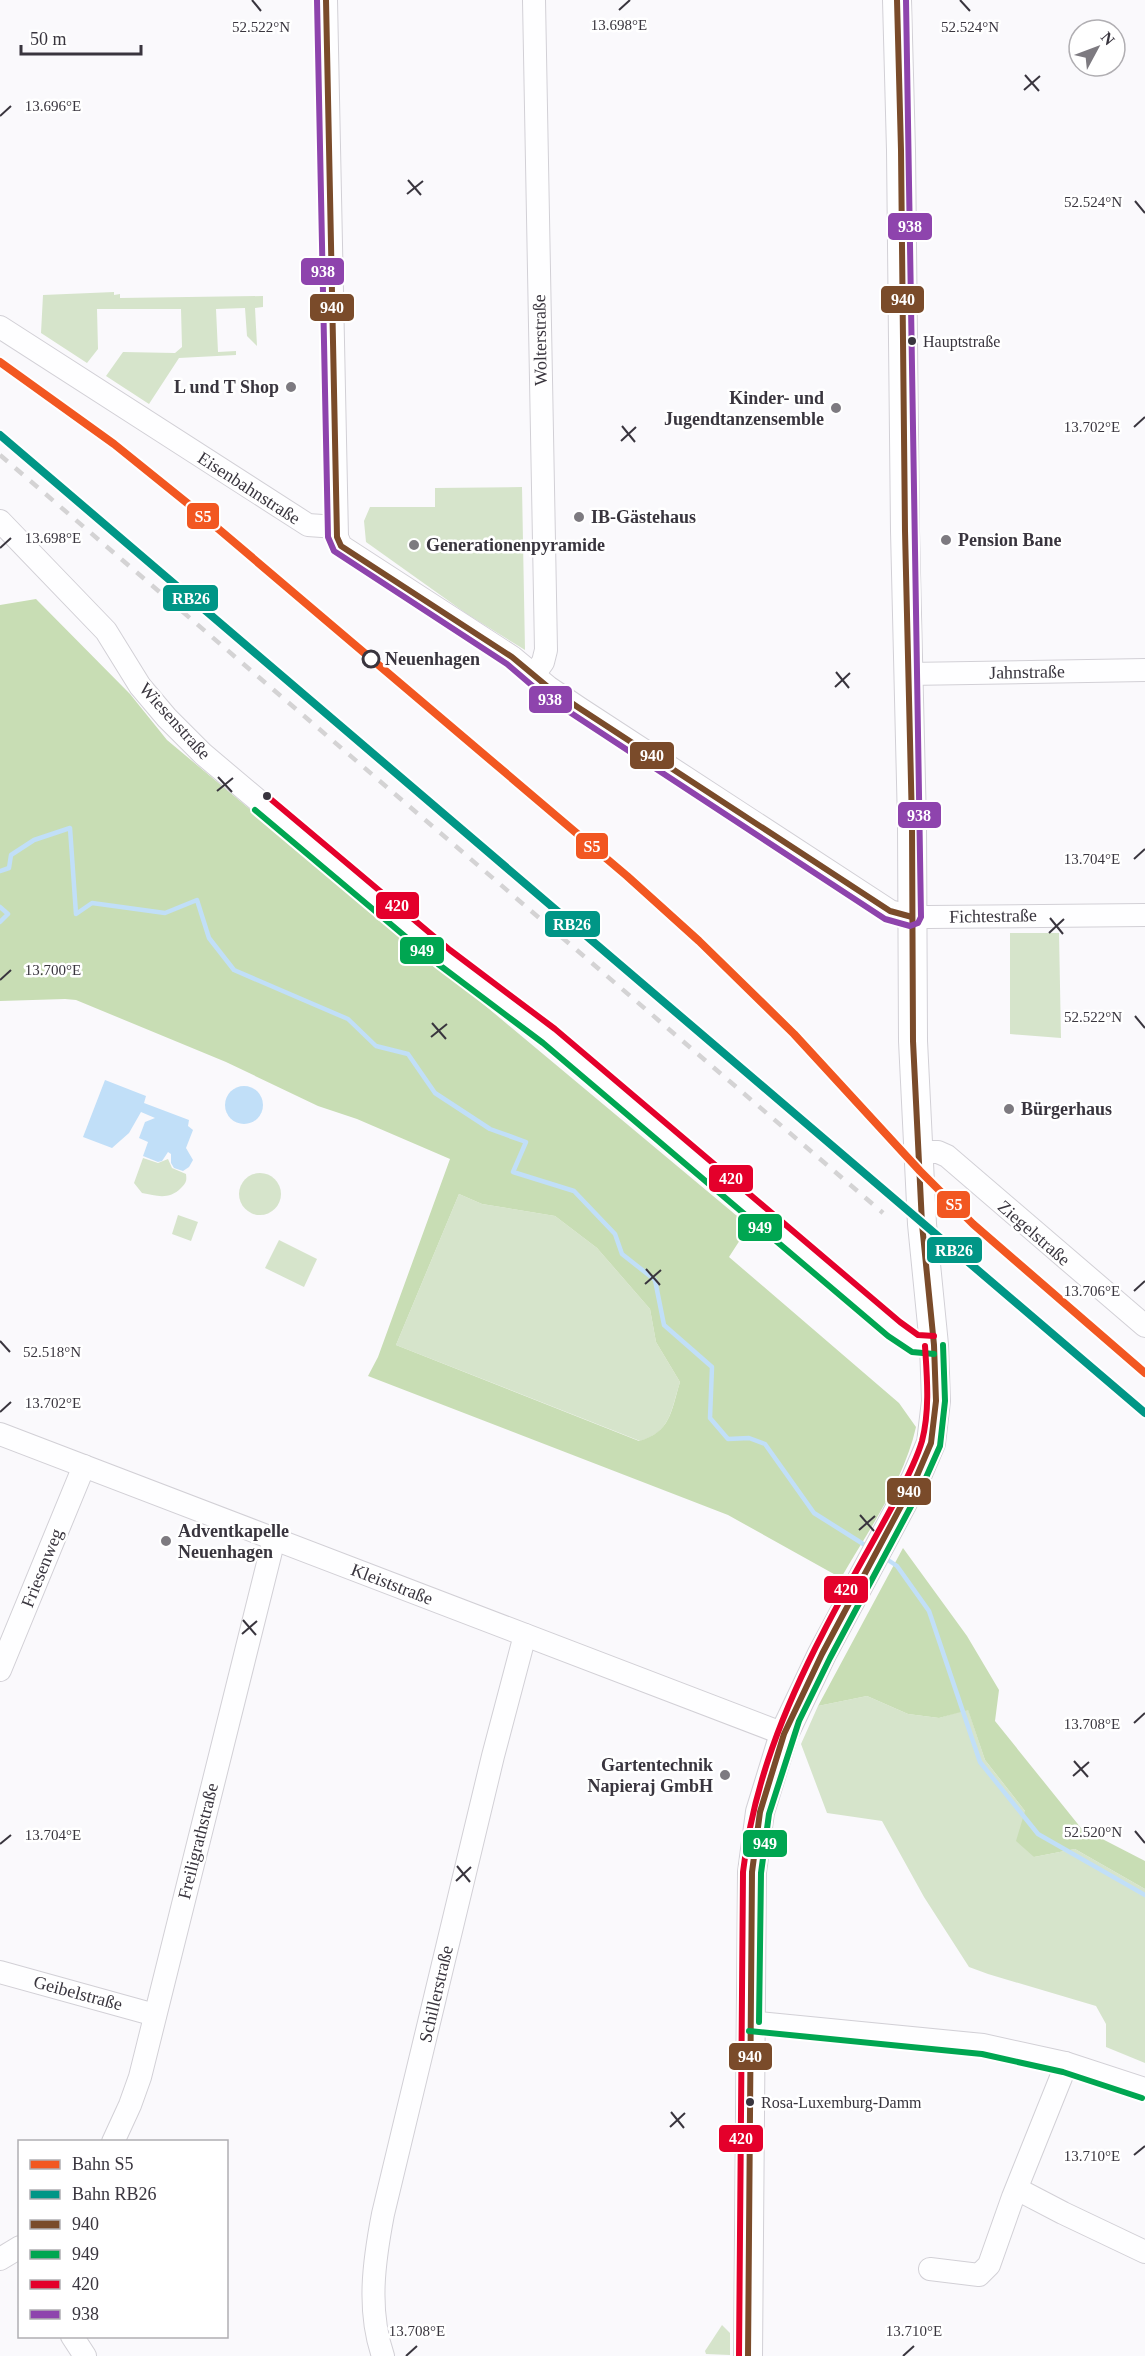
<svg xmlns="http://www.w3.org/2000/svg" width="1145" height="2356" font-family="Georgia,serif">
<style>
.green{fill:#d6e4cb}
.forest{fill:#c8ddb4;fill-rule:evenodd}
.water{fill:#c1dff8}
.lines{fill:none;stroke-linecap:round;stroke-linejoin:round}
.stream{stroke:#c1dff8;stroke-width:4.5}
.minor-casing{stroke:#d2d0d6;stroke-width:24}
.major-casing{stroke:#d2d0d6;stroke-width:30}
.minor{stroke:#fefeff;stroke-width:22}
.major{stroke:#fefeff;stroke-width:28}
.rail{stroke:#d4d3d4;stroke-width:4.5;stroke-dasharray:10 10;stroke-linecap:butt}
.bus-1-casing{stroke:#fff;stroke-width:10}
.bus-2-casing{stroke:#fff;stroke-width:10}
.bus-3-casing{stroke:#fff;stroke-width:10}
.bus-4-casing{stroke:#fff;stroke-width:10}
.bus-1{stroke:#7a4b2a;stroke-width:6}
.bus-2{stroke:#00a651;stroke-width:6}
.bus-3{stroke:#e4002b;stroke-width:6}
.bus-4{stroke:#8e44ad;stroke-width:6}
.rail-1-casing{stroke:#fff;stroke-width:12}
.rail-2-casing{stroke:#fff;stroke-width:12}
.rail-1{stroke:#f25721;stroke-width:8}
.rail-2{stroke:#009686;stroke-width:8}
.ticks{fill:none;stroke:#39353e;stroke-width:2}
.bus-dot{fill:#39353e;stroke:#fff;stroke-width:2}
.poi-dot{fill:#7d7a80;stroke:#fff;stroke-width:2}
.stop-dot{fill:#fff;stroke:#39353e;stroke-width:3}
.labels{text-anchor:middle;stroke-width:5;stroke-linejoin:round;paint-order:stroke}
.bus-label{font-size:16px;fill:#39353e;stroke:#fff;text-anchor:start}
.street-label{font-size:18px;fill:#39353e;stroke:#fff}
.poi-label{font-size:18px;font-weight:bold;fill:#39353e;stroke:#fff;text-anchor:start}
.stop-label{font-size:18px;font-weight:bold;fill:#39353e;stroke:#fff;text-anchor:start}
.ticks-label{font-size:15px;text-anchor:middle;fill:#39353e;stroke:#fff;stroke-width:5;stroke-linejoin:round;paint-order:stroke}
.line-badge{stroke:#fff;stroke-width:2}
.badge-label{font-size:16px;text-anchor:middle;font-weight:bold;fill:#fff}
</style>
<rect width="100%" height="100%" fill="#faf9fc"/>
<g class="green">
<polygon points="114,292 114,295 120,294 120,298 263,296 263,307 255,308 257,346 247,336 245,308 216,309 218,352 236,351 236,355 179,358 149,404 106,376 123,352 175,353 182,347 181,309 97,309 98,349 87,363 41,333 43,295"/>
<polygon points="522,487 525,650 467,614 366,542 364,521 370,507 435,507 435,488"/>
<polygon points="1010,933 1059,933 1061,1038 1010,1034"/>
<path d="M143,1158L158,1163L168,1159L172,1168L186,1174C187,1181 186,1183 181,1188C169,1200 157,1196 142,1193L134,1183Z"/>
<circle cx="260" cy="1194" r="21"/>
<path d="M459,1194L482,1204L555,1216L597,1248L650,1309L656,1342L680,1382C671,1410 671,1432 640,1441L396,1345Z"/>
<polygon points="178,1215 198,1222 191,1241 172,1234"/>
<polygon points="279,1240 317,1259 304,1287 265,1268"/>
<polygon points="867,1696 908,1714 939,1718 968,1709 985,1760 1025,1811 1034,1857 1075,1849 1145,1889 1145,2063 1106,2047 1106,2024 1096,2006 988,1974 969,1967 924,1897 882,1821 827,1813 801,1744 818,1706"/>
<polygon points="722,2325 730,2333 730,2355 706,2354 705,2351"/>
</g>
<g class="forest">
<path d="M36,599L130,694L167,740L749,1226L729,1257L899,1403L916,1427C904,1481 868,1531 841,1578L728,1515L368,1376L378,1357L450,1159L357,1119L318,1106L226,1062L76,1000L65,999L0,1001V605ZM459,1194L482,1204L555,1216L597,1248L650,1309L656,1342L680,1382C671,1411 671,1432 639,1441L396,1345Z"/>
<polygon points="903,1548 967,1636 999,1690 995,1721 1081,1828 1145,1861 1145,1889 1075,1849 1034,1857 1016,1841 1025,1811 985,1760 968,1710 939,1718 908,1714 867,1696 818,1706"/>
</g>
<g class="water">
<polygon points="105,1080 146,1096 144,1103 189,1120 188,1126 193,1130 186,1148 193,1160 189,1167 183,1171 174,1168 171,1163 171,1154 168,1152 162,1161 158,1162 143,1156 148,1142 139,1138 145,1122 155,1118 141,1112 129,1133 112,1148 83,1137"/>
<circle cx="244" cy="1105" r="19"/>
</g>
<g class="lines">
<g class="stream">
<polyline points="0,871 9,868 11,855 34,840 70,828 76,914 92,903 165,913 197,900 209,938 234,970 348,1019 376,1046 408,1054 435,1093 490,1129 526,1142 513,1172 574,1191 615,1234 622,1254 655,1280 664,1325 712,1367 710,1418 728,1439 749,1438 765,1444 814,1513 868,1547"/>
<polyline points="0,907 8,914 0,922"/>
<polyline points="885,1558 897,1566 929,1611 980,1762 1038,1834 1145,1895"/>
</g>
<defs>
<g id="minor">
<polyline points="326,0 337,537 341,546 512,657 548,687 579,708 890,911 912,917 928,917 1145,915"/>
<polyline points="0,327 308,525 336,527"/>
<polyline points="0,521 106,631 140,686 167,718 203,754 444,957 549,1036 894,1329 915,1344 934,1345"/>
<polyline points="908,674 1145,670"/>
<polyline points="533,676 543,662 546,650 534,0"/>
<polyline points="919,1152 938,1152 947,1156 1145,1326"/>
<polyline points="0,1434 784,1734"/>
<polyline points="0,1670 84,1466"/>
<polyline points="0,1972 155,2015"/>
<polyline points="750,2022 983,2045 1065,2063 1145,2089"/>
<polyline points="113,2142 130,2105 140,2077 274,1539"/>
<polyline points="1017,2189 1063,2213 1145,2252"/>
<polyline points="0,2259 20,2247"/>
<polyline points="930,2269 979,2275 989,2265 1013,2197 1062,2075 1065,2063"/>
<polyline points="72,2336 85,2356"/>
<path d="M383,2356C367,2310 374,2261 383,2214L493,1756L525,1635"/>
</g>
<polyline id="major" points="748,2356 752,1872 760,1812 784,1734 822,1654 916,1478 931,1443 936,1401 934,1345 922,1224 913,1041 912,824 905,531 901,150 897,0"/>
</defs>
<use href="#minor" class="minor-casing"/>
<use href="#major" class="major-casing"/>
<use href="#minor" class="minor"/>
<use href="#major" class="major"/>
<polyline class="rail" points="0,455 883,1213"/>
<defs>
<g id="bus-1">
<polyline points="326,0 337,537 341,546 512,657 548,687 579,708 890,911 912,917"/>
<polyline points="748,2356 752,1872 760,1812 784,1734 822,1654 916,1478 931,1443 936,1401 934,1345 922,1224 913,1041 912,824 905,531 901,150 897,0"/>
</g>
<g id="bus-2">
<polyline points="255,810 438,964 543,1043 888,1336 912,1352 934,1354"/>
<polyline points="759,2022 761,1873 769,1814 799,1721 830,1658 924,1482 940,1446 945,1401 943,1345"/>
<polyline points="749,2031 982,2054 1063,2072 1142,2098"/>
</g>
<g id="bus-3">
<polyline points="267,796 450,950 555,1029 900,1322 918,1335 934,1336"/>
<path d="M739,2356L743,1872C753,1785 784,1708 824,1631C846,1588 871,1546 894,1503C904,1484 916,1462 922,1441C930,1410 927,1377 925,1346"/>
</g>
<polyline id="bus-4" points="317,0 328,537 334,551 507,664 542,694 574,715 885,919 910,926 918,923 921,917 906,0"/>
</defs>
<use href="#bus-1" class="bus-1-casing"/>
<use href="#bus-2" class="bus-2-casing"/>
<use href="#bus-3" class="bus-3-casing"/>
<use href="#bus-4" class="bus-4-casing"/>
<use href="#bus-1" class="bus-1"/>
<use href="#bus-2" class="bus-2"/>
<use href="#bus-3" class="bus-3"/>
<use href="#bus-4" class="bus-4"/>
<defs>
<polyline id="rail-1" points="0,362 114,444 202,515 627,876 699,941 794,1034 920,1171 973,1224 1145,1373"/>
<polyline id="rail-2" points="0,435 1145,1413"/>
</defs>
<use href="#rail-1" class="rail-1-casing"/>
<use href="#rail-2" class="rail-2-casing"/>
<use href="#rail-1" class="rail-1"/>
<use href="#rail-2" class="rail-2"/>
</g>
<path class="ticks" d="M252,0L261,11M960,0L970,11M619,10L630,0M1025,75L1039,91M1024,90L1040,76M0,116L11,106M408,180L421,195M407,194L423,181M1135,201L1145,213M622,426L635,442M1134,427L1145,417M621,441L636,427M0,548L11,538M836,672L849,688M835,687L850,673M218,777L232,792M217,791L233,778M1134,859L1145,849M1050,918L1063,934M1049,933L1064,919M0,980L11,970M1135,1016L1145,1028M432,1023L446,1039M431,1037L447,1024M646,1269L660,1285M645,1284L661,1270M1134,1291L1145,1281M0,1341L10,1352M0,1412L11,1402M860,1515L874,1531M859,1530L875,1516M243,1620L256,1635M242,1634L257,1621M1134,1723L1145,1713M1074,1761L1088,1777M1073,1776L1089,1762M1135,1831L1145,1843M0,1844L11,1835M457,1866L470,1882M456,1881L471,1867M671,2112L684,2128M670,2127L685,2113M1134,2155L1145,2146M406,2356L417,2346M903,2356L914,2346"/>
<g class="bus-dot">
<circle cx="912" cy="341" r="5"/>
<circle cx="267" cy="796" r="5"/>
<circle cx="750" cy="2102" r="5"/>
</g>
<g class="poi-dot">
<circle cx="291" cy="387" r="6"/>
<circle cx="836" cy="408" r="6"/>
<circle cx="579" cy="517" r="6"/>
<circle cx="946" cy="540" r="6"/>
<circle cx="414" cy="545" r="6"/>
<circle cx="1009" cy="1109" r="6"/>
<circle cx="166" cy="1541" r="6"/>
<circle cx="725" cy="1775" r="6"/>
</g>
<circle class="stop-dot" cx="371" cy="659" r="8"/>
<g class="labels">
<g class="bus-label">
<text x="923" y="347">Hauptstraße</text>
<text x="761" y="2108">Rosa-Luxemburg-Damm</text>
</g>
<g class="street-label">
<text transform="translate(540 340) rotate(-91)" y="6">Wolterstraße</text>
<text transform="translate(249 488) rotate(33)" y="6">Eisenbahnstraße</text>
<text transform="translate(1027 672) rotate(-1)" y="6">Jahnstraße</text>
<text transform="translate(175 721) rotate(48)" y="6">Wiesenstraße</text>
<text transform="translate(993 916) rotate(-1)" y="6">Fichtestraße</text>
<text transform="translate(1034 1233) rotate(41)" y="6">Ziegelstraße</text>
<text transform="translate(42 1568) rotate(-68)" y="6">Friesenweg</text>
<text transform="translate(392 1584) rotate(21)" y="6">Kleiststraße</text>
<text transform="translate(198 1841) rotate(-76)" y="6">Freiligrathstraße</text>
<text transform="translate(78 1993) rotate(15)" y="6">Geibelstraße</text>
<text transform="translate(436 1994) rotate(-77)" y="6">Schillerstraße</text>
</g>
<g class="poi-label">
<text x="279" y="393" text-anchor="end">L und T Shop</text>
<text x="824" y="404" text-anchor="end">Kinder- und<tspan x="824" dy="21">Jugendtanzensemble</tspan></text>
<text x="591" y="523">IB-Gästehaus</text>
<text x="958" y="546">Pension Bane</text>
<text x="426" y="551">Generationenpyramide</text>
<text x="1021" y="1115">Bürgerhaus</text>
<text x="178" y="1537">Adventkapelle<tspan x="178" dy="21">Neuenhagen</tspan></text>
<text x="713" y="1771" text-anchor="end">Gartentechnik<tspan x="713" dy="21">Napieraj GmbH</tspan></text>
</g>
<g class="stop-label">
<text x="385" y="665">Neuenhagen</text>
</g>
</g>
<g class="ticks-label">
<text x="619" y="30">13.698°E</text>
<text x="261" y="32">52.522°N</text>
<text x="970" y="32">52.524°N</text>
<text x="53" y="111">13.696°E</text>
<text x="1093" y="207">52.524°N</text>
<text x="1092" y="432">13.702°E</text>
<text x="53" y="543">13.698°E</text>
<text x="1092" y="864">13.704°E</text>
<text x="53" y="975">13.700°E</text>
<text x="1093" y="1022">52.522°N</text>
<text x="1092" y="1296">13.706°E</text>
<text x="52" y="1357">52.518°N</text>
<text x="53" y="1408">13.702°E</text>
<text x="1092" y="1729">13.708°E</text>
<text x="1093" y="1837">52.520°N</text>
<text x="53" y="1840">13.704°E</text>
<text x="1092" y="2161">13.710°E</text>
<text x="417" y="2336">13.708°E</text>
<text x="914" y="2336">13.710°E</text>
</g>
<g class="line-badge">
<rect x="887" y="212" width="46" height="29" rx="6" fill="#8e44ad"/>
<rect x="300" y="257" width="45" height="29" rx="6" fill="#8e44ad"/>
<rect x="880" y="285" width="45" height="29" rx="6" fill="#7a4b2a"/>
<rect x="309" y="293" width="46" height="29" rx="6" fill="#7a4b2a"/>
<rect x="186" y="502" width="34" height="28" rx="6" fill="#f25721"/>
<rect x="162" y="584" width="57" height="28" rx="6" fill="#009686"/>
<rect x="528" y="685" width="45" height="29" rx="6" fill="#8e44ad"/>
<rect x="629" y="741" width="46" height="29" rx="6" fill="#7a4b2a"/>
<rect x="897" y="801" width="45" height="28" rx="6" fill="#8e44ad"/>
<rect x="575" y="832" width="34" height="28" rx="6" fill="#f25721"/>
<rect x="375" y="891" width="45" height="29" rx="6" fill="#e4002b"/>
<rect x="544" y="910" width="57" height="28" rx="6" fill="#009686"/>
<rect x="399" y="936" width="46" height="29" rx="6" fill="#00a651"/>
<rect x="708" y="1164" width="46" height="29" rx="6" fill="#e4002b"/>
<rect x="936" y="1190" width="35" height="29" rx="6" fill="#f25721"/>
<rect x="737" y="1213" width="46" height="29" rx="6" fill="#00a651"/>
<rect x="926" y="1236" width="57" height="28" rx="6" fill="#009686"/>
<rect x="886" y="1477" width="46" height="29" rx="6" fill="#7a4b2a"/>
<rect x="823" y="1575" width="46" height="29" rx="6" fill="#e4002b"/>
<rect x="742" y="1829" width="46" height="29" rx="6" fill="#00a651"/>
<rect x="728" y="2042" width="45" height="29" rx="6" fill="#7a4b2a"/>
<rect x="718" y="2124" width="46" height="29" rx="6" fill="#e4002b"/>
</g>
<g class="badge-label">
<text x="910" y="232">938</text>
<text x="323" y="277">938</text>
<text x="903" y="305">940</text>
<text x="332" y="313">940</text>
<text x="203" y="522">S5</text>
<text x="191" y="604">RB26</text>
<text x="550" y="705">938</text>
<text x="652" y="761">940</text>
<text x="919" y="821">938</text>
<text x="592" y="852">S5</text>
<text x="397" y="911">420</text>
<text x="572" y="930">RB26</text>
<text x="422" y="956">949</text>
<text x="731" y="1184">420</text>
<text x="954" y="1210">S5</text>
<text x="760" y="1233">949</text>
<text x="954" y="1256">RB26</text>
<text x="909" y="1497">940</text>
<text x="846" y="1595">420</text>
<text x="765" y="1849">949</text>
<text x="750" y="2062">940</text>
<text x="741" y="2144">420</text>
</g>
<rect x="18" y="2140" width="210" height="198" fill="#ffffff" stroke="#b0aeb2" stroke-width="1.5"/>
<rect x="30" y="2160" width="30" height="9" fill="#f25721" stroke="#b0aeb2" stroke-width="1.5"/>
<text x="72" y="2170" font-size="18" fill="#39353e">Bahn S5</text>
<rect x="30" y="2190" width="30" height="9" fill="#009686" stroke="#b0aeb2" stroke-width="1.5"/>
<text x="72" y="2200" font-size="18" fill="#39353e">Bahn RB26</text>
<rect x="30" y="2220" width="30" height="9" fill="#7a4b2a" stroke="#b0aeb2" stroke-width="1.5"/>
<text x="72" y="2230" font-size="18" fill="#39353e">940</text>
<rect x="30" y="2250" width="30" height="9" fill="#00a651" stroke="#b0aeb2" stroke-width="1.5"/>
<text x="72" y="2260" font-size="18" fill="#39353e">949</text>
<rect x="30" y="2280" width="30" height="9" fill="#e4002b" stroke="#b0aeb2" stroke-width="1.5"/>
<text x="72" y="2290" font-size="18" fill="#39353e">420</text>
<rect x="30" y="2310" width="30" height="9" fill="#8e44ad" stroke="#b0aeb2" stroke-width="1.5"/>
<text x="72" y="2320" font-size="18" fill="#39353e">938</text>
<g transform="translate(1097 48) rotate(49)"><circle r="28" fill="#ffffff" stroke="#b0aeb2" stroke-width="1.5"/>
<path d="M0-4.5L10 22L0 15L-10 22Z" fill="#7d7a80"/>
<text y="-9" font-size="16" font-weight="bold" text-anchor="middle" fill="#39353e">N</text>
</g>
<path d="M21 45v9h120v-9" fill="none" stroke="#39353e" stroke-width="3"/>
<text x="30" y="45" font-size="18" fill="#39353e" stroke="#ffffff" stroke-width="4.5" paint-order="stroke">50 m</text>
</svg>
